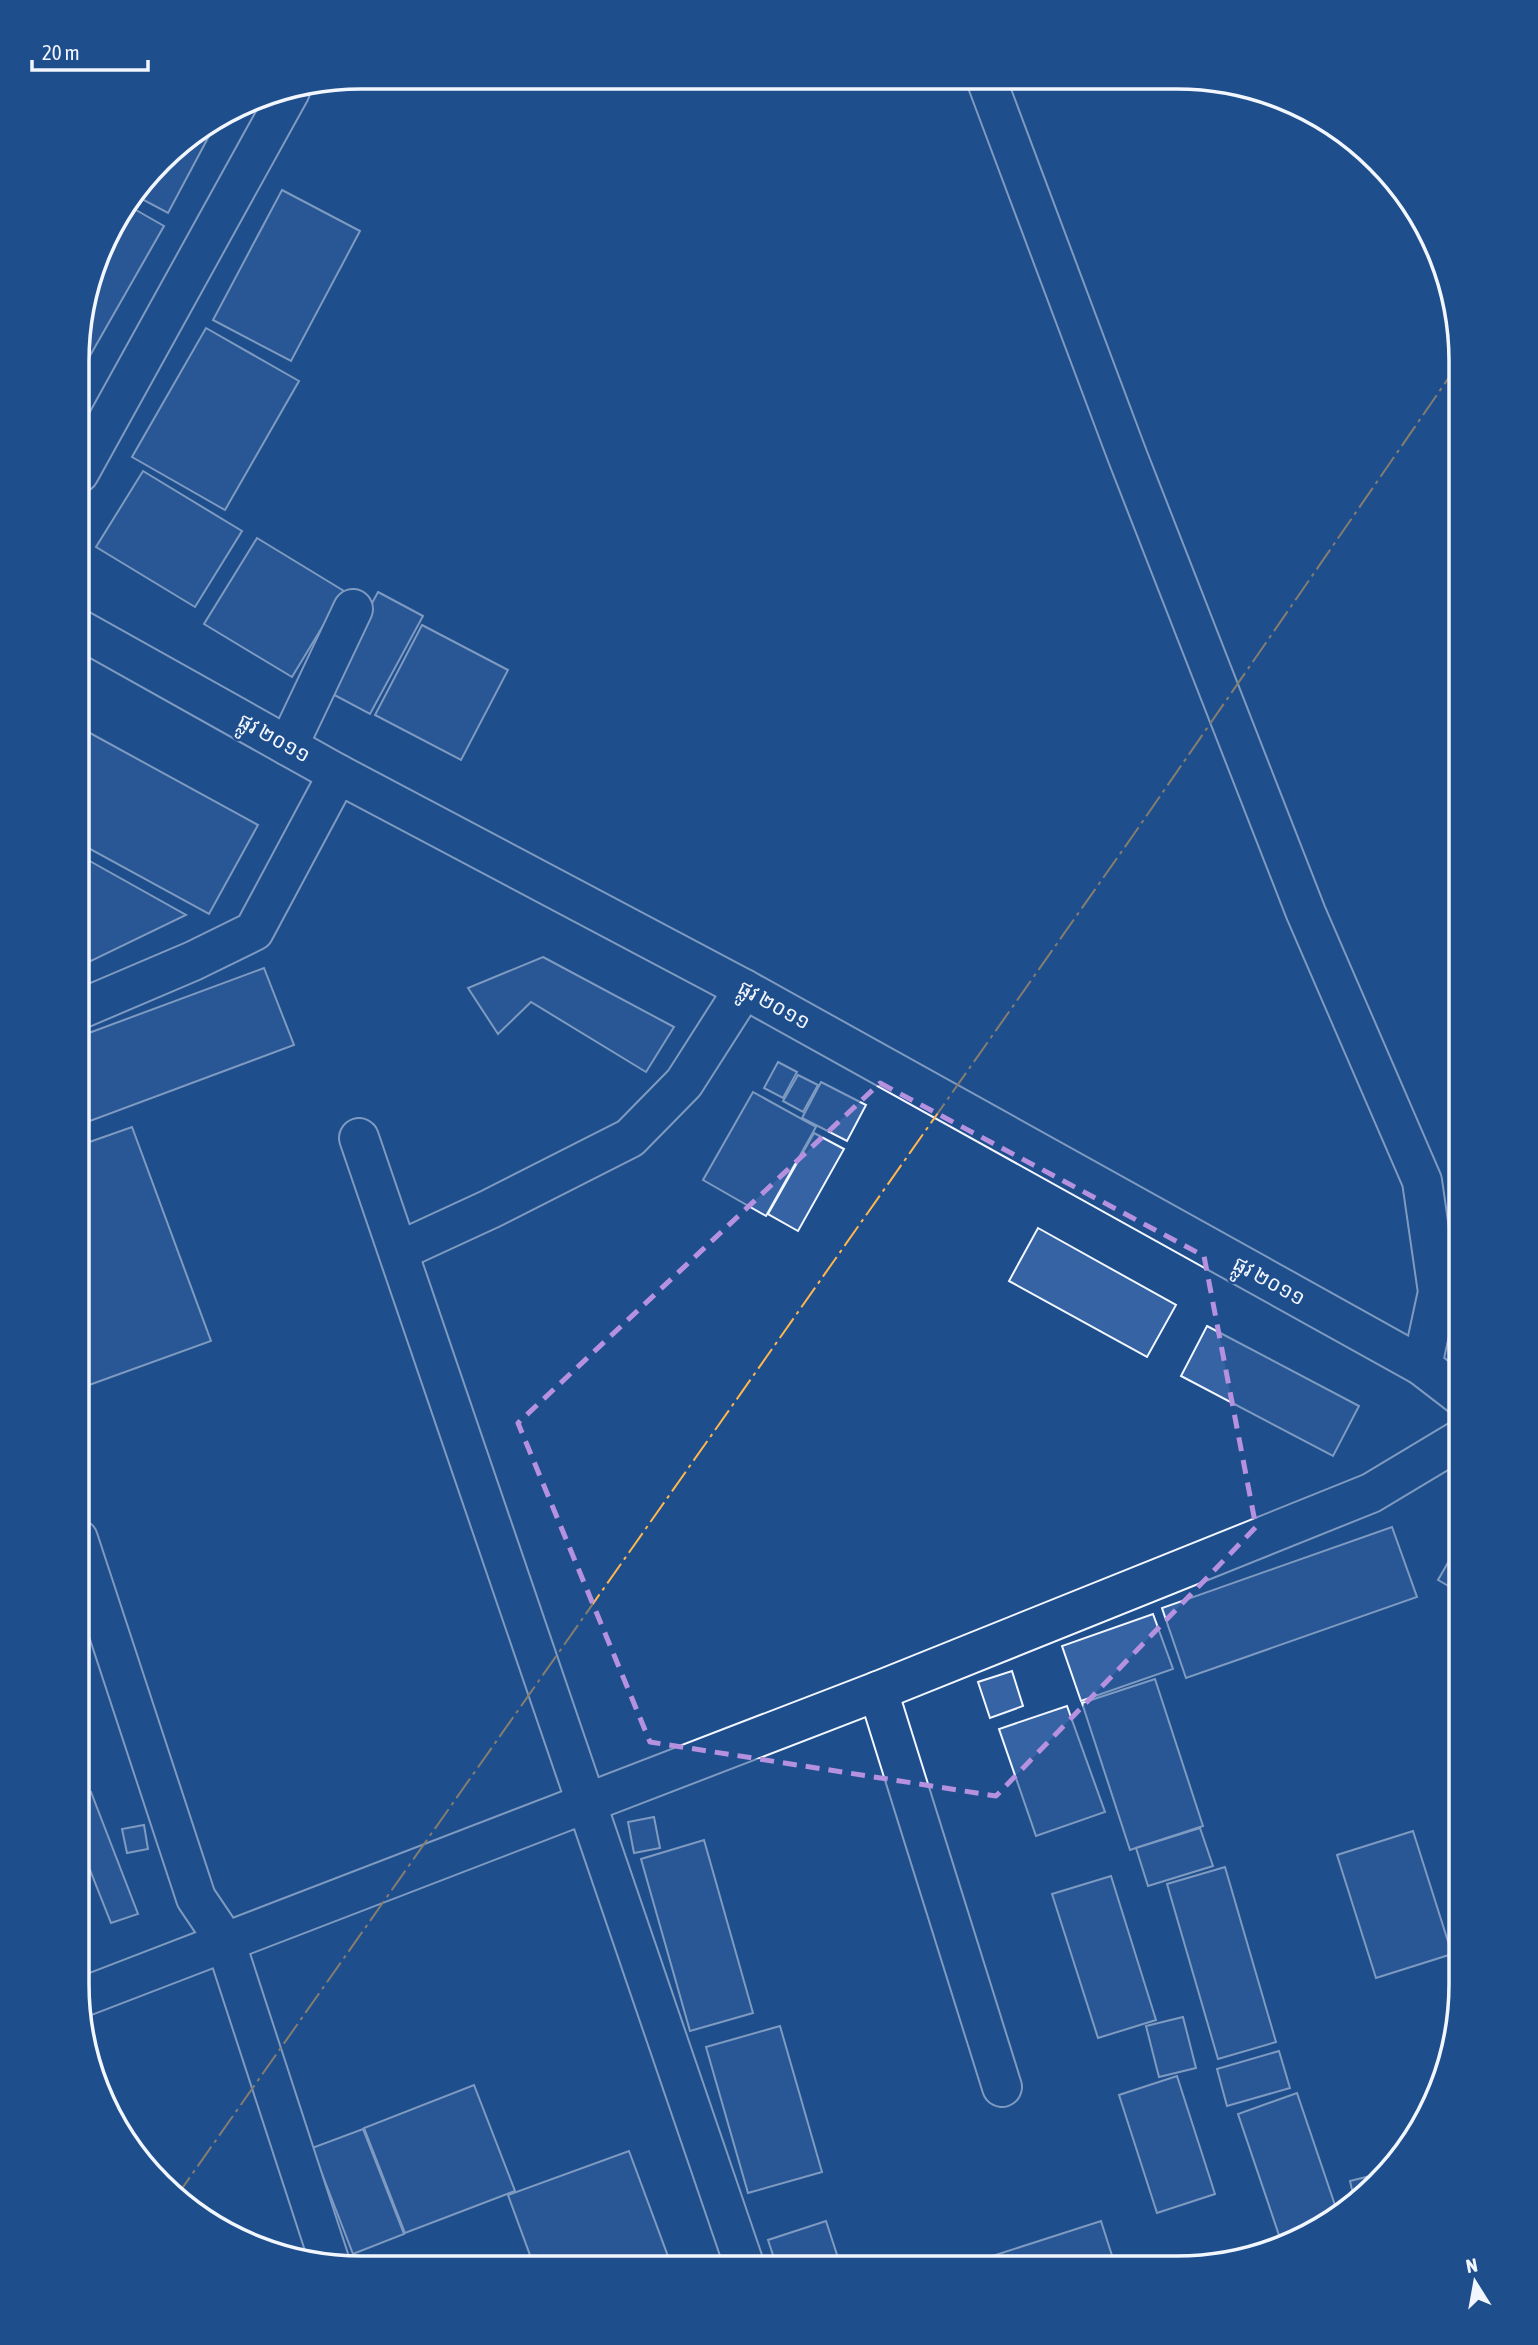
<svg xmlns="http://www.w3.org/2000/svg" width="1538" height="2345" font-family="'Asap Condensed','Noto Sans Khmer',sans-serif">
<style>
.building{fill:#3563a3;stroke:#f2f6ff;stroke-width:2}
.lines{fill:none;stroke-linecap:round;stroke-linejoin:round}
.minor-casing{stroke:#f2f6ff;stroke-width:42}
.major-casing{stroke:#f2f6ff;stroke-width:42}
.minor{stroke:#1f4e8c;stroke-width:38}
.major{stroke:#1f4e8c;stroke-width:38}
.power{stroke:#ffb74d;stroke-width:2;stroke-dasharray:24 5 3.5 5;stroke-linecap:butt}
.marked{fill:none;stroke:#b691df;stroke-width:5;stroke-dasharray:14 9;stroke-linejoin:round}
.labels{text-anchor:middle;stroke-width:5;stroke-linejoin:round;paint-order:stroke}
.street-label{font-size:21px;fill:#f2f6ff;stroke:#1f4e8c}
.rim{fill:none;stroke:#f2f6ff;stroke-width:3.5}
</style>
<rect width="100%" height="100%" fill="#1f4e8c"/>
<g class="building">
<polygon points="217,121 168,213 136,196 173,148"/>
<polygon points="282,190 360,231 291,361 213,320"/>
<polygon points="129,206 164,226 79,375 79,324 106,235"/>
<polygon points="206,328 299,381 225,510 132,457"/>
<polygon points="143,471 242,531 195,607 96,547"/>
<polygon points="257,538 344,591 292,677 204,624"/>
<polygon points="378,592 423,616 370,714 325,690"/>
<polygon points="422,625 508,670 461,760 375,715"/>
<polygon points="79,727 258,825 209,914 79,843"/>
<polygon points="79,855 186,915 91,961 78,954"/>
<polygon points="543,957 674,1027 646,1072 531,1002 498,1034 468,988"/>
<polygon points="264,968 294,1045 90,1121 78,1090 78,1037"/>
<polygon points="778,1062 797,1072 783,1098 764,1088"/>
<polygon points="798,1075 818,1085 803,1112 783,1101"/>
<polygon points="821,1082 866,1105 847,1141 802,1118"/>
<polygon points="753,1092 816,1127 766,1216 703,1180"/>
<polygon points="78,1106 88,1132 78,1136"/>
<polygon points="132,1127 211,1341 78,1389 78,1146"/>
<polygon points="814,1133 844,1149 798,1231 768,1214"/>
<polygon points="1038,1228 1176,1305 1147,1357 1009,1281"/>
<polygon points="1207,1326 1359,1406 1333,1456 1181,1376"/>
<polygon points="1392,1527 1417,1597 1186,1678 1162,1608"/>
<polygon points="1461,1540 1461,1593 1438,1580"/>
<polygon points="1153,1614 1173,1669 1081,1701 1062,1646"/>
<polygon points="1012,1671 1023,1706 990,1718 978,1682"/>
<polygon points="1155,1679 1203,1826 1130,1850 1082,1703"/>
<polygon points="1067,1706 1105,1812 1036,1836 999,1729"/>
<polygon points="91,1792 138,1914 111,1923 77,1837 77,1797"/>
<polygon points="654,1817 660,1848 634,1853 628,1822"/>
<polygon points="144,1825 148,1849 127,1853 122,1829"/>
<polygon points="1200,1828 1213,1866 1148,1886 1136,1848"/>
<polygon points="1413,1831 1452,1954 1376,1978 1337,1855"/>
<polygon points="704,1840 753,2013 690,2031 641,1859"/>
<polygon points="1225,1867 1276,2042 1218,2059 1167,1884"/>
<polygon points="1111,1876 1156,2020 1098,2038 1052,1894"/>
<polygon points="1183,2017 1196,2068 1159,2077 1146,2026"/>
<polygon points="780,2026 822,2172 748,2193 706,2047"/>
<polygon points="1279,2051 1290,2088 1227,2106 1217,2069"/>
<polygon points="1177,2076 1215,2194 1157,2213 1119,2095"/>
<polygon points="474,2085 515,2191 405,2233 364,2128"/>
<polygon points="1297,2093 1338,2214 1283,2247 1238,2114"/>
<polygon points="363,2129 404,2234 353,2254 312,2148"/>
<polygon points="629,2151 669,2259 647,2267 534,2266 508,2195"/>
<polygon points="1386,2172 1364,2198 1355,2203 1350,2181"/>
<polygon points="826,2221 841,2267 777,2267 768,2240"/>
<polygon points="1101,2221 1116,2268 958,2267"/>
</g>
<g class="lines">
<defs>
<g id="minor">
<polyline points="986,79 1127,455 1306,913 1422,1181 1438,1292 1422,1366"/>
<polyline points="79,473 290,91"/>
<polyline points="288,746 353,609"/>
<polyline points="78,1010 193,961 254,931 338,774"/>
<polyline points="359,1138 745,2267"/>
<polyline points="399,1251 490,1209 630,1138 684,1083 744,989"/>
<polyline points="78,1539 196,1898 225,1941 331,2266"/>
<polyline points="878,1691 1002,2087"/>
<polyline points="80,1998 878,1691 1371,1493 1461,1439"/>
</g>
<polyline id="major" points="79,629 338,774 744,989 1422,1366 1461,1396"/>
</defs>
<use href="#minor" class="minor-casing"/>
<use href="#major" class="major-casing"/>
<use href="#minor" class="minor"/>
<use href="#major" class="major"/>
<polyline class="power" points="176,2197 1134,834 1461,360"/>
</g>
<path d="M0 0H1538V2345H0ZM880,1083L1204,1256L1256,1527L996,1796L650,1742L518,1423Z" fill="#1f4e8c" fill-opacity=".55" fill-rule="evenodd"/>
<path class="marked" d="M880,1083L1204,1256L1256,1527L996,1796L650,1742L518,1423Z"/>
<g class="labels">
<g class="street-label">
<text transform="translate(274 738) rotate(29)" y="7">ផ្លូវ ២០១១</text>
<text transform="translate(774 1005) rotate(29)" y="7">ផ្លូវ ២០១១</text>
<text transform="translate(1269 1281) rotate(29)" y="7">ផ្លូវ ២០១១</text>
</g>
</g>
<path d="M0 0H1538V2345H0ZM361 89H1177A272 272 0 0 1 1449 361V1984A272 272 0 0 1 1177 2256H361A272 272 0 0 1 89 1984V361A272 272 0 0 1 361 89Z" fill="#1f4e8c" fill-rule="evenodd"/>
<path class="rim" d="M361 89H1177A272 272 0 0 1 1449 361V1984A272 272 0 0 1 1177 2256H361A272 272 0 0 1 89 1984V361A272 272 0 0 1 361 89Z"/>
<g transform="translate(1475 2282) rotate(349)" stroke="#1f4e8c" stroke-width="5" paint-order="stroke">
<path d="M0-5L12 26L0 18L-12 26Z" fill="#f2f6ff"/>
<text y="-10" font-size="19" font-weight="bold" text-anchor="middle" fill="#f2f6ff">N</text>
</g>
<path d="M32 60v10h116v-10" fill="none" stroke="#f2f6ff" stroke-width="3.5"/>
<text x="42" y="60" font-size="21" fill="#f2f6ff" stroke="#1f4e8c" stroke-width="5" paint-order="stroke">20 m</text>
</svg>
